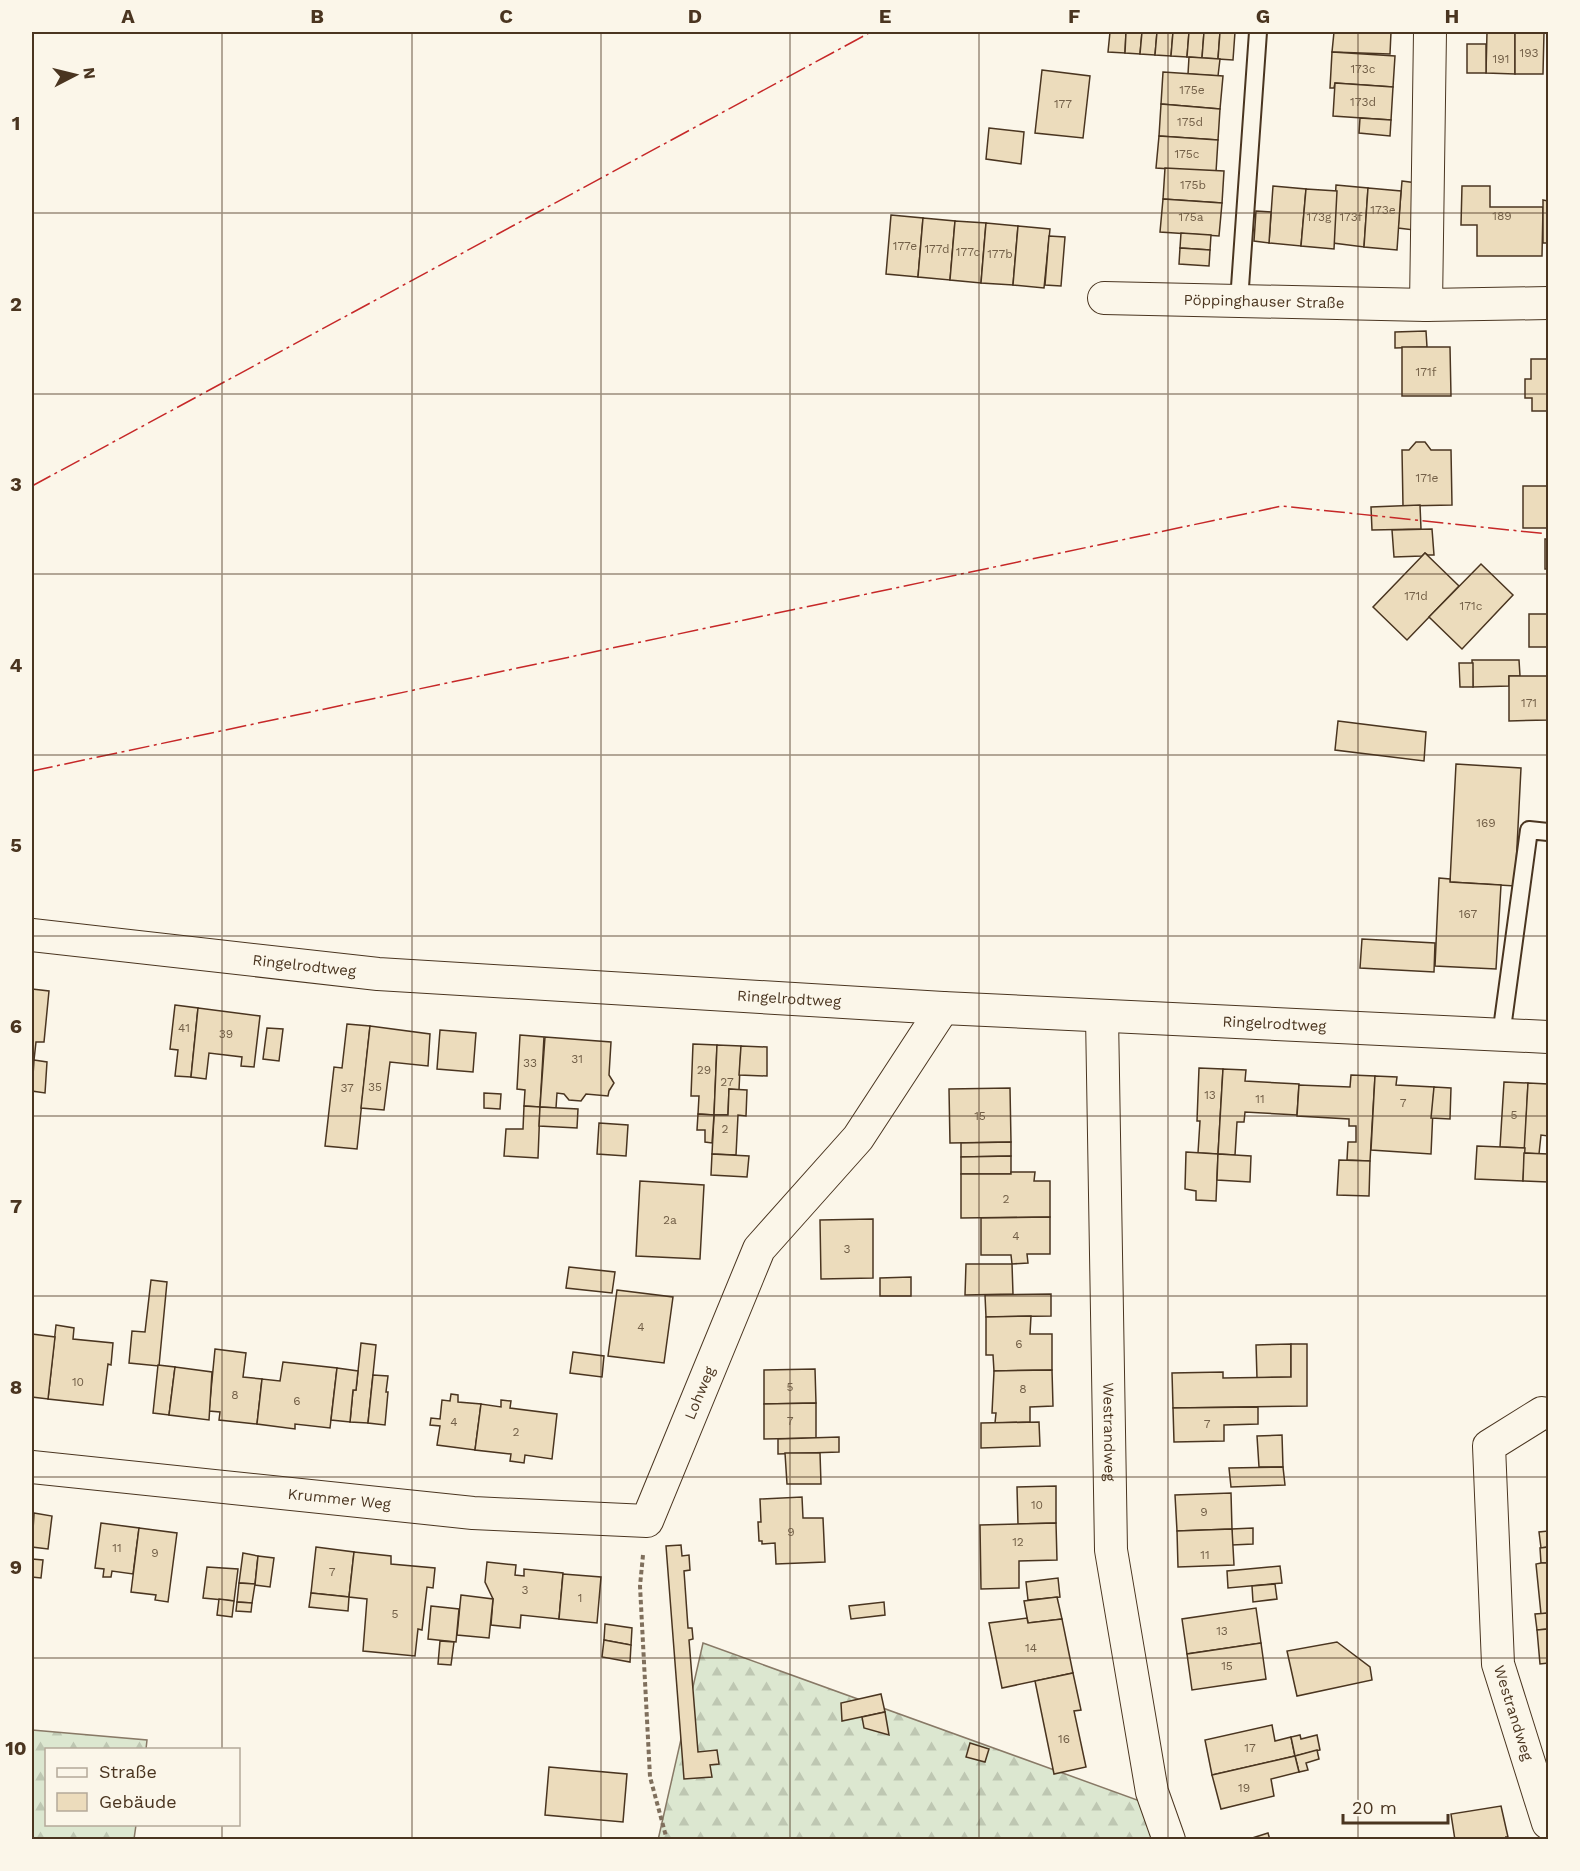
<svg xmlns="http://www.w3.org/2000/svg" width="1580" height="1871" font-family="'Work Sans',sans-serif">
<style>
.forest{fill:url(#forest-firs);stroke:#887966;stroke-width:1.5}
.building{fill:#ecdcbc;stroke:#4a3520;stroke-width:1.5}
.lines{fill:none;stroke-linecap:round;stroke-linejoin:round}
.service-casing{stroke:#4a3520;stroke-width:20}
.minor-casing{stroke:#4a3520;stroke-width:34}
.path{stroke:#7f6f5c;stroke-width:4;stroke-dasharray:4.5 3;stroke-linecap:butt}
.service{stroke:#fbf6e9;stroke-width:16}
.minor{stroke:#fbf6e9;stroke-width:32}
.power{stroke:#c62828;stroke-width:1.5;stroke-dasharray:21 4.5 3 4.5;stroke-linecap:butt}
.grid{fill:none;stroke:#4a3520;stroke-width:1.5;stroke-opacity:0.55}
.labels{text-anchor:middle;stroke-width:4.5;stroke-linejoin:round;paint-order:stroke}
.number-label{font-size:12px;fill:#725f47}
.street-label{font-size:15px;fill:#4a3520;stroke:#fbf6e9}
.neatline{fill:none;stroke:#4a3520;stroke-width:2}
.grid-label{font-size:20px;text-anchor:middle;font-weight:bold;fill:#4a3520}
</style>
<defs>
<pattern id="forest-firs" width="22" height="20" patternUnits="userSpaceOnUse" patternTransform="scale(1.5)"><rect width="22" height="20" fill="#dce7d0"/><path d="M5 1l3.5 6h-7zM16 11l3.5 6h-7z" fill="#bec7b2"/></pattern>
</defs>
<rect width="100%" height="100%" fill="#fbf6e9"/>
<g class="forest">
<polygon points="703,1643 1140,1801 1153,1840 658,1840"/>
<polygon points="32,1730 147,1740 146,1749 46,1750 46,1824 136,1825 134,1839 32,1839"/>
</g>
<g class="building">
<polygon points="1110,32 1126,32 1125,53 1108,52"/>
<polygon points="1126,32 1142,32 1140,54 1125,53"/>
<polygon points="1142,32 1157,32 1155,55 1140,54"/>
<polygon points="1157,32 1173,32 1171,56 1155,55"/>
<polygon points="1173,32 1189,32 1187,57 1171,56"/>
<polygon points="1189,32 1204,32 1202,58 1187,57"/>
<polygon points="1204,32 1220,32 1218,59 1202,58"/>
<polygon points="1220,32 1235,32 1233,60 1218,59"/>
<polygon points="1334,32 1391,32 1390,54 1332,52"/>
<polygon points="1487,32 1515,32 1515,74 1486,73"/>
<polygon points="1515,32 1544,32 1543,74 1515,74"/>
<rect x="1467" y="44" width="19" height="29"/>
<polygon points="1332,52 1395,56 1393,87 1335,83 1334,88 1330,88"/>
<polygon points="1189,57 1220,59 1218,76 1188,74"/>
<polygon points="1042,70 1090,76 1083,138 1035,133"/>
<polygon points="1163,72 1223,76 1220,109 1161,104"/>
<polygon points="1335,83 1393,87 1391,120 1333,116"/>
<polygon points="1161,104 1220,109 1218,140 1159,136"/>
<polygon points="1360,118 1391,120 1390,136 1359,133"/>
<polygon points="989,128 1024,132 1021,164 986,159"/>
<polygon points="1159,136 1218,140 1216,172 1156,168"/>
<polygon points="1165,168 1224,171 1222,203 1163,199"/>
<polygon points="1402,181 1417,183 1414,230 1398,228"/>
<polygon points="1336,185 1368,188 1364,247 1333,243"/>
<polygon points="1273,186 1306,189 1301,246 1269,243"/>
<polygon points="1462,186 1490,186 1490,207 1543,207 1542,256 1477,256 1477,225 1461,225"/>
<polygon points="1368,188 1401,191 1397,250 1364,247"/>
<polygon points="1306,189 1337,191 1334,249 1301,246"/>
<polygon points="1163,199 1222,203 1219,236 1160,232"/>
<polygon points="1543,200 1548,201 1548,243 1543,243"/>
<polygon points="1256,211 1271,212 1269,243 1254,241"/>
<polygon points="891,215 923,218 918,277 886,274"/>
<polygon points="923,218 955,221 950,280 918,277"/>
<polygon points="955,221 986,223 981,283 950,280"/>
<polygon points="986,223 1018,226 1013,285 981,283"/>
<polygon points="1018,226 1050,229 1044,288 1013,285"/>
<polygon points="1181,233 1211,235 1210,250 1180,248"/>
<polygon points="1049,236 1065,237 1061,286 1045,285"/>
<polygon points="1180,248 1210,250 1209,266 1179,264"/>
<polygon points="1426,331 1427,347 1395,348 1395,332"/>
<polygon points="1402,347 1450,347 1451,396 1402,396"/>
<polygon points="1531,359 1548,359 1548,411 1532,411 1532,398 1525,398 1525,379 1531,379"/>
<polygon points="1416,442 1425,442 1431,450 1451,450 1452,505 1403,506 1402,450 1409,450"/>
<rect x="1523" y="486" width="25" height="42"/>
<polygon points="1420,505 1421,529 1372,530 1371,507"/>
<polygon points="1432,529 1434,555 1428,555 1425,553 1422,556 1394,557 1392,530"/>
<rect x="1545" y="539" width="3" height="30"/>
<polygon points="1425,553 1459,586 1407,640 1373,607"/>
<polygon points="1481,564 1513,595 1462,649 1429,617"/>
<rect x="1529" y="614" width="19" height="33"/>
<polygon points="1472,660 1519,660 1520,676 1509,676 1509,686 1473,687"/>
<polygon points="1459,663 1473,663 1473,687 1460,687"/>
<polygon points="1509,676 1548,676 1548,720 1509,721"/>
<polygon points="1338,721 1426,732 1424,761 1335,750"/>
<polygon points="1456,764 1521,768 1515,886 1450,882"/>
<polygon points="1439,878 1450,879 1450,882 1501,885 1496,969 1435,966"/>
<polygon points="1362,939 1435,943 1434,972 1360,968"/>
<polygon points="32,989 49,991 44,1042 36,1042 34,1060 32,1060"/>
<polygon points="175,1005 198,1008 191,1077 175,1076 178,1050 170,1049"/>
<polygon points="198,1008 260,1016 254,1067 241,1066 242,1057 209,1053 206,1079 191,1077"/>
<polygon points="347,1024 370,1026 357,1149 325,1146 334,1067 342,1068"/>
<polygon points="370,1026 430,1034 428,1066 390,1062 384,1110 361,1108"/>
<polygon points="267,1028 283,1029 279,1061 263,1059"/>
<polygon points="440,1030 476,1033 473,1072 437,1069"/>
<polygon points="520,1035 544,1037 540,1107 524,1106 525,1090 517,1089"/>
<polygon points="545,1037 611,1042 609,1075 614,1083 609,1091 608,1096 586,1094 581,1101 569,1100 564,1094 557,1093 556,1108 540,1107"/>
<polygon points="693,1044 717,1045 714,1115 698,1114 699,1096 691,1096"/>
<polygon points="717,1045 741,1046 739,1090 729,1089 728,1115 714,1115"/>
<polygon points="741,1046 767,1047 767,1076 739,1075"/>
<polygon points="34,1060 47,1062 45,1093 32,1091"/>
<polygon points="1199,1068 1223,1069 1218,1154 1198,1153 1200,1121 1197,1121"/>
<polygon points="1223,1069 1246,1070 1245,1081 1299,1084 1297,1115 1245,1112 1244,1122 1237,1122 1235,1155 1218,1154"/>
<polygon points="1351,1075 1375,1076 1370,1161 1347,1160 1348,1142 1356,1142 1356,1126 1349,1126 1349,1119 1297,1116 1299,1085 1350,1087"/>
<polygon points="1375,1076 1397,1077 1396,1085 1434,1087 1431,1154 1371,1150"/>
<polygon points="1504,1082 1528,1083 1525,1148 1500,1147"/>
<polygon points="1528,1083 1548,1084 1548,1136 1541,1135 1539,1154 1524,1153"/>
<polygon points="1434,1087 1451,1088 1450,1119 1431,1118"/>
<polygon points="1010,1088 1011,1142 950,1143 949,1089"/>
<polygon points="729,1089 747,1090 746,1116 738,1115 736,1155 712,1154 714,1115 728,1115"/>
<polygon points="484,1093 501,1094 500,1109 484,1108"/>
<polygon points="524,1106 540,1107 538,1158 504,1156 506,1129 523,1129"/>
<polygon points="540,1107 578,1109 577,1128 539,1126"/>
<polygon points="698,1114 714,1115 712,1143 705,1142 705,1130 697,1130"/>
<polygon points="599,1123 628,1125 626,1156 597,1154"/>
<polygon points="1011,1142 1011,1156 961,1157 961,1143"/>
<polygon points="1477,1146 1525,1148 1523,1181 1475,1179"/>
<polygon points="1186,1152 1218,1154 1216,1201 1196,1200 1196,1191 1185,1189"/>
<polygon points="1524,1153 1548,1154 1548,1182 1523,1181"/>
<polygon points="712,1154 749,1156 747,1177 711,1175"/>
<polygon points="1218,1154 1251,1156 1250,1182 1217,1180"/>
<polygon points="1011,1156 1011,1174 961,1174 961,1157"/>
<polygon points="1339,1160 1370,1161 1369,1196 1337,1195"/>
<polygon points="1011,1172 1035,1172 1034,1181 1050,1181 1050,1217 961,1218 961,1174 1011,1174"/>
<polygon points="640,1181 704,1185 700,1259 636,1256"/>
<polygon points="1050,1217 1050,1254 1027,1254 1028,1263 1012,1264 1011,1255 981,1255 981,1218"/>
<polygon points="873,1219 873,1278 821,1279 820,1220"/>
<polygon points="966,1264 1012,1264 1013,1294 965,1295"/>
<polygon points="569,1267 615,1272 612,1293 566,1288"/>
<polygon points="911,1277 911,1296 880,1296 880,1278"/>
<polygon points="151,1280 167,1282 159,1366 129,1363 132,1331 145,1332"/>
<polygon points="617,1290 673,1297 664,1363 608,1356"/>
<polygon points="1051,1294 1051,1316 986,1317 985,1295"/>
<polygon points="1031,1316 1030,1334 1052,1334 1052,1370 994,1371 993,1355 986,1355 986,1317"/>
<polygon points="56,1325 74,1328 73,1339 113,1343 111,1365 108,1364 103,1405 48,1399"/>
<polygon points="32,1334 55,1337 48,1399 32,1397"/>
<polygon points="361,1343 376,1345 368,1423 350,1422 353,1390 356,1390"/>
<polygon points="1291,1344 1291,1377 1257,1378 1256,1345"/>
<polygon points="1291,1344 1307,1344 1307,1406 1173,1408 1172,1373 1223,1372 1223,1378 1291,1377"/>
<polygon points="215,1349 246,1353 243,1377 262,1379 257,1424 219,1420 220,1412 209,1411"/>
<polygon points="573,1352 604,1356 602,1377 570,1373"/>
<polygon points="283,1362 337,1368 330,1428 295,1424 295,1429 257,1424 262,1379 280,1381"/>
<polygon points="158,1365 175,1367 169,1415 153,1413"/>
<polygon points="175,1367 212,1372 209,1420 169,1415"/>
<polygon points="337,1368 358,1371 356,1390 353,1390 350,1422 331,1420"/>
<polygon points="815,1369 816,1403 764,1404 764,1370"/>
<polygon points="1052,1370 1053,1406 1030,1407 1030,1422 995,1423 996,1413 992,1413 994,1371"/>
<polygon points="373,1375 388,1376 386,1392 388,1392 385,1425 368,1423"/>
<polygon points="451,1394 458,1395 458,1402 481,1404 475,1450 437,1445 440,1426 430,1425 431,1418 440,1419 442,1400 450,1401"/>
<polygon points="501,1400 511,1401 510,1408 557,1414 552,1459 525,1455 524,1463 510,1461 511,1454 475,1450 481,1404 501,1407"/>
<polygon points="816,1403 816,1438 764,1439 764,1404"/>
<polygon points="1258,1407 1258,1424 1224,1425 1224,1441 1174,1442 1173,1408"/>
<polygon points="1039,1422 1040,1446 981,1448 981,1423"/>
<polygon points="1282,1435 1283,1467 1259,1467 1257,1436"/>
<polygon points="839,1437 839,1452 778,1454 778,1439"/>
<polygon points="785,1453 820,1453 821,1484 787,1484"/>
<polygon points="1283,1467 1285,1485 1231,1487 1229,1468"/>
<polygon points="1056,1486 1056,1523 1018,1524 1017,1487"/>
<polygon points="1231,1493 1232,1529 1177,1531 1175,1495"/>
<polygon points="802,1497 803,1518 823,1518 825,1562 776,1564 775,1543 762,1544 762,1541 759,1541 758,1522 761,1522 760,1499"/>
<polygon points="34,1513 52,1516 48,1549 32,1547"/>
<polygon points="101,1523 139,1528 133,1574 112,1571 111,1577 103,1577 104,1569 95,1568"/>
<polygon points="1056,1523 1057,1560 1019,1561 1019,1588 981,1589 980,1525"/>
<polygon points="139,1528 177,1533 168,1602 155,1600 156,1595 131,1592"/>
<polygon points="1253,1528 1253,1544 1232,1545 1232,1529"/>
<polygon points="1232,1529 1234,1565 1178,1567 1177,1531"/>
<polygon points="1548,1531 1548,1547 1541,1548 1539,1532"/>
<polygon points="681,1545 682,1556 689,1555 690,1570 684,1571 688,1628 692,1628 693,1639 689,1640 698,1752 717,1750 719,1764 710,1765 712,1777 684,1779 666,1546"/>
<polygon points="316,1547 354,1552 349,1597 311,1593"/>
<polygon points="1548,1547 1548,1563 1541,1563 1540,1548"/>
<polygon points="354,1552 391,1556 391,1564 435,1568 433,1588 427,1587 422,1630 418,1629 415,1656 363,1651 367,1599 349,1597"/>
<polygon points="243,1553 258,1556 255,1584 239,1583"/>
<polygon points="258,1556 274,1558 270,1587 255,1585"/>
<polygon points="32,1559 43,1560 41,1578 32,1577"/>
<polygon points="487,1562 516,1565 515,1575 524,1576 524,1569 563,1573 559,1619 521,1615 520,1628 491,1625 493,1599 485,1582"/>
<polygon points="1541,1563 1548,1563 1548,1613 1541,1614 1536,1564"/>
<polygon points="1280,1566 1282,1583 1228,1588 1227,1571"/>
<polygon points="207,1567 238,1569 234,1601 203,1598"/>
<polygon points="563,1574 601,1577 597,1623 559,1619"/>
<polygon points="1058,1578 1060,1597 1028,1600 1026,1582"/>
<polygon points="239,1583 255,1584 252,1603 237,1602"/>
<polygon points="1275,1584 1277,1599 1253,1602 1252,1586"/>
<polygon points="311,1593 349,1597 348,1611 309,1607"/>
<polygon points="461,1595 493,1599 489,1638 457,1635"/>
<polygon points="1057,1597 1062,1619 1028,1623 1024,1601"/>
<polygon points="219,1599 234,1601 232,1617 217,1615"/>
<polygon points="237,1602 252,1603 251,1612 236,1611"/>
<polygon points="884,1602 885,1615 851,1619 849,1606"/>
<polygon points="431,1606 459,1609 456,1642 428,1639"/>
<polygon points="1256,1608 1261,1643 1187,1654 1182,1619"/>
<polygon points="1548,1613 1548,1629 1537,1630 1535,1614"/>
<polygon points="1027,1618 1028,1623 1062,1619 1073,1673 1002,1688 989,1623"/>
<polygon points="605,1624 632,1628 631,1645 604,1640"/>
<polygon points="1548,1629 1548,1663 1540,1664 1537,1630"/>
<polygon points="604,1640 631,1645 630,1662 602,1657"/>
<polygon points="440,1641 454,1642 451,1665 438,1664"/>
<polygon points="1337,1642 1370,1667 1372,1680 1297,1696 1287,1651"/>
<polygon points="1261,1643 1266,1679 1192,1690 1187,1654"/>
<polygon points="1073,1673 1081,1710 1074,1711 1086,1767 1054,1774 1035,1681"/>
<polygon points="881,1694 885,1712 842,1721 841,1703"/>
<polygon points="885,1712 889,1735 864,1728 862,1717"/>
<polygon points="1272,1725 1275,1741 1291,1737 1295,1756 1212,1775 1205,1740"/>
<polygon points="1300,1735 1301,1739 1317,1735 1320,1750 1295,1756 1291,1737"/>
<polygon points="970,1743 989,1749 985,1762 966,1757"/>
<polygon points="1317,1750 1319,1759 1306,1763 1308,1770 1299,1772 1295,1756"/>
<polygon points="1295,1756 1299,1772 1271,1779 1274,1796 1221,1809 1212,1775"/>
<polygon points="549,1767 627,1774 623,1822 545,1815"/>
<polygon points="1501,1806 1508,1837 1506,1837 1507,1840 1455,1840 1451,1814"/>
<polygon points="1268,1833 1270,1840 1246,1840"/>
</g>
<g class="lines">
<defs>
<g id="service">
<polyline points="1239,301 1258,32"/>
<polyline points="1501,1036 1529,830 1548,832"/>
</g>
<g id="minor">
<path id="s1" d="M1104,298L1426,305L1548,303"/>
<polyline points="1426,305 1430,32"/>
<path id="s2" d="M32,935L378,974L943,1008L1548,1037"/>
<path id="s3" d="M1102,1016L1111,1550L1152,1792L1169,1840"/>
<path id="s4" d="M1542,1413L1489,1446L1498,1664L1548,1823"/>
<path id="s5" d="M32,1467L473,1513L647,1521L759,1249L858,1138L943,1008"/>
</g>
</defs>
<use href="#service" class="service-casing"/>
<use href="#minor" class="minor-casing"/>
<polyline class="path" points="643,1555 640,1586 650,1777 667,1840"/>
<use href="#service" class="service"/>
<use href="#minor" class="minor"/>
<g class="power">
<polyline points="32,486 871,32"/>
<polyline points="32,771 1282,506 1548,534"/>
</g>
</g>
<path class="grid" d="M222,32V1750M412,32V1840M601,32V1840M790,32V1840M979,32V1840M1168,32V1840M1358,32V1840M32,213H1548M32,394H1548M32,574H1548M32,755H1548M32,936H1548M32,1116H1548M32,1296H1548M32,1477H1548M32,1658H1548M222,1824V1840"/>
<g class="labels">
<g class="number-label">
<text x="1529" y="57">193</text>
<text x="1501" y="63">191</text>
<text x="1363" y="73">173c</text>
<text x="1192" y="94">175e</text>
<text x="1363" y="106">173d</text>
<text x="1063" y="108">177</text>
<text x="1190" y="126">175d</text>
<text x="1187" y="158">175c</text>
<text x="1193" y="189">175b</text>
<text x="1383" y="214">173e</text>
<text x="1502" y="220">189</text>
<text x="1191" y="221">175a</text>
<text x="1319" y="221">173g</text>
<text x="1351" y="221">173f</text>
<text x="905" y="250">177e</text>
<text x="937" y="253">177d</text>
<text x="968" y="256">177c</text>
<text x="1000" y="258">177b</text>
<text x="1426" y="376">171f</text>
<text x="1427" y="482">171e</text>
<text x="1416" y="600">171d</text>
<text x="1471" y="610">171c</text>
<text x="1529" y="707">171</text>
<text x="1486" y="827">169</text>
<text x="1468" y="918">167</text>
<text x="184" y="1032">41</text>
<text x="226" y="1038">39</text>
<text x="577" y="1063">31</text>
<text x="530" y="1067">33</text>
<text x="704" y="1074">29</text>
<text x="727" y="1086">27</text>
<text x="375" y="1091">35</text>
<text x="347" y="1092">37</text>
<text x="1210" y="1099">13</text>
<text x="1260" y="1103">11</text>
<text x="1403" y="1107">7</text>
<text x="1514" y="1119">5</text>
<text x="980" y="1120">15</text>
<text x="725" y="1133">2</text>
<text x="1006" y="1203">2</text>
<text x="670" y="1224">2a</text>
<text x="1016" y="1240">4</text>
<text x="847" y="1253">3</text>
<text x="641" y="1331">4</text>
<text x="1019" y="1348">6</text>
<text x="78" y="1386">10</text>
<text x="790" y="1391">5</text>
<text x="1023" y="1393">8</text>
<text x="235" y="1399">8</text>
<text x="297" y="1405">6</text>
<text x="790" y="1425">7</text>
<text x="454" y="1426">4</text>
<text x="1207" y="1428">7</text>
<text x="516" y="1436">2</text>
<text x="1037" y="1509">10</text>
<text x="1204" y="1516">9</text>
<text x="791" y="1536">9</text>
<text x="1018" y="1546">12</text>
<text x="117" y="1552">11</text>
<text x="155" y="1557">9</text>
<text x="1205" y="1559">11</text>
<text x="332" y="1576">7</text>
<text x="525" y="1594">3</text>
<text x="580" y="1602">1</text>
<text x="395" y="1618">5</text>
<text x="1222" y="1635">13</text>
<text x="1031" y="1652">14</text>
<text x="1227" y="1670">15</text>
<text x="1064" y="1743">16</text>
<text x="1250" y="1752">17</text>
<text x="1244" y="1792">19</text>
</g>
<g class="street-label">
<text dy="5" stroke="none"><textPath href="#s1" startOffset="160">Pöppinghauser Straße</textPath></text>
<text dy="5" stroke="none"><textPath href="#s2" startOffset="274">Ringelrodtweg</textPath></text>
<text dy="5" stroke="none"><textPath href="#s2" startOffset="760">Ringelrodtweg</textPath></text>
<text dy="5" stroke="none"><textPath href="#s2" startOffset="1246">Ringelrodtweg</textPath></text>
<text dy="5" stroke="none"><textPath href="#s5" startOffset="756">Lohweg</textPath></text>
<text dy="5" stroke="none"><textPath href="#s3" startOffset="416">Westrandweg</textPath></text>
<text dy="5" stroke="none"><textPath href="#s5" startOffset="309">Krummer Weg</textPath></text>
<text dy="5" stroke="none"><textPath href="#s4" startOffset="332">Westrandweg</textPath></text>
</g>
</g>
<rect width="1580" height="1871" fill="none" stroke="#fbf6e9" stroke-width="66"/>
<rect x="45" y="1748" width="195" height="78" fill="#fbf6e9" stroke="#b4a999" stroke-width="1.5"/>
<rect x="57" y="1768" width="30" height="9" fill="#fbf6e9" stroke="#b4a999" stroke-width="1.5"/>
<text x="99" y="1778" font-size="18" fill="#4a3520">Straße</text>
<rect x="57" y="1793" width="30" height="18" fill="#ecdcbc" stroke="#b4a999" stroke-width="1.5"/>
<text x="99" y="1808" font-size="18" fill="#4a3520">Gebäude</text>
<g transform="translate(75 75) rotate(83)" stroke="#fbf6e9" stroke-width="4.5" paint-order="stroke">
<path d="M0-4.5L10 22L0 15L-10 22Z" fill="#4a3520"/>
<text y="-9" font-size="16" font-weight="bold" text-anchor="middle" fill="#4a3520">N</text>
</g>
<path d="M1343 1814v9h105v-9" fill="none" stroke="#4a3520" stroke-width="3"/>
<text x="1352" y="1814" font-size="18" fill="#4a3520" stroke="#fbf6e9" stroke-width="4.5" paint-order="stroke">20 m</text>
<rect x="33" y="33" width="1514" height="1805" class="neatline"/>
<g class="grid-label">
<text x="128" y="23">A</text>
<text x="317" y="23">B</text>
<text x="506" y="23">C</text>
<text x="695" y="23">D</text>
<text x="885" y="23">E</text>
<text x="1074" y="23">F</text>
<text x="1263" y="23">G</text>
<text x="1452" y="23">H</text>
<text x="16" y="130">1</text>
<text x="16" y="311">2</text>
<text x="16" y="491">3</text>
<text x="16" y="672">4</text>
<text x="16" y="852">5</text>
<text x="16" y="1033">6</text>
<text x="16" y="1213">7</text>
<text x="16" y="1394">8</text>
<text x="16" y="1574">9</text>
<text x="16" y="1755">10</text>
</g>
</svg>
